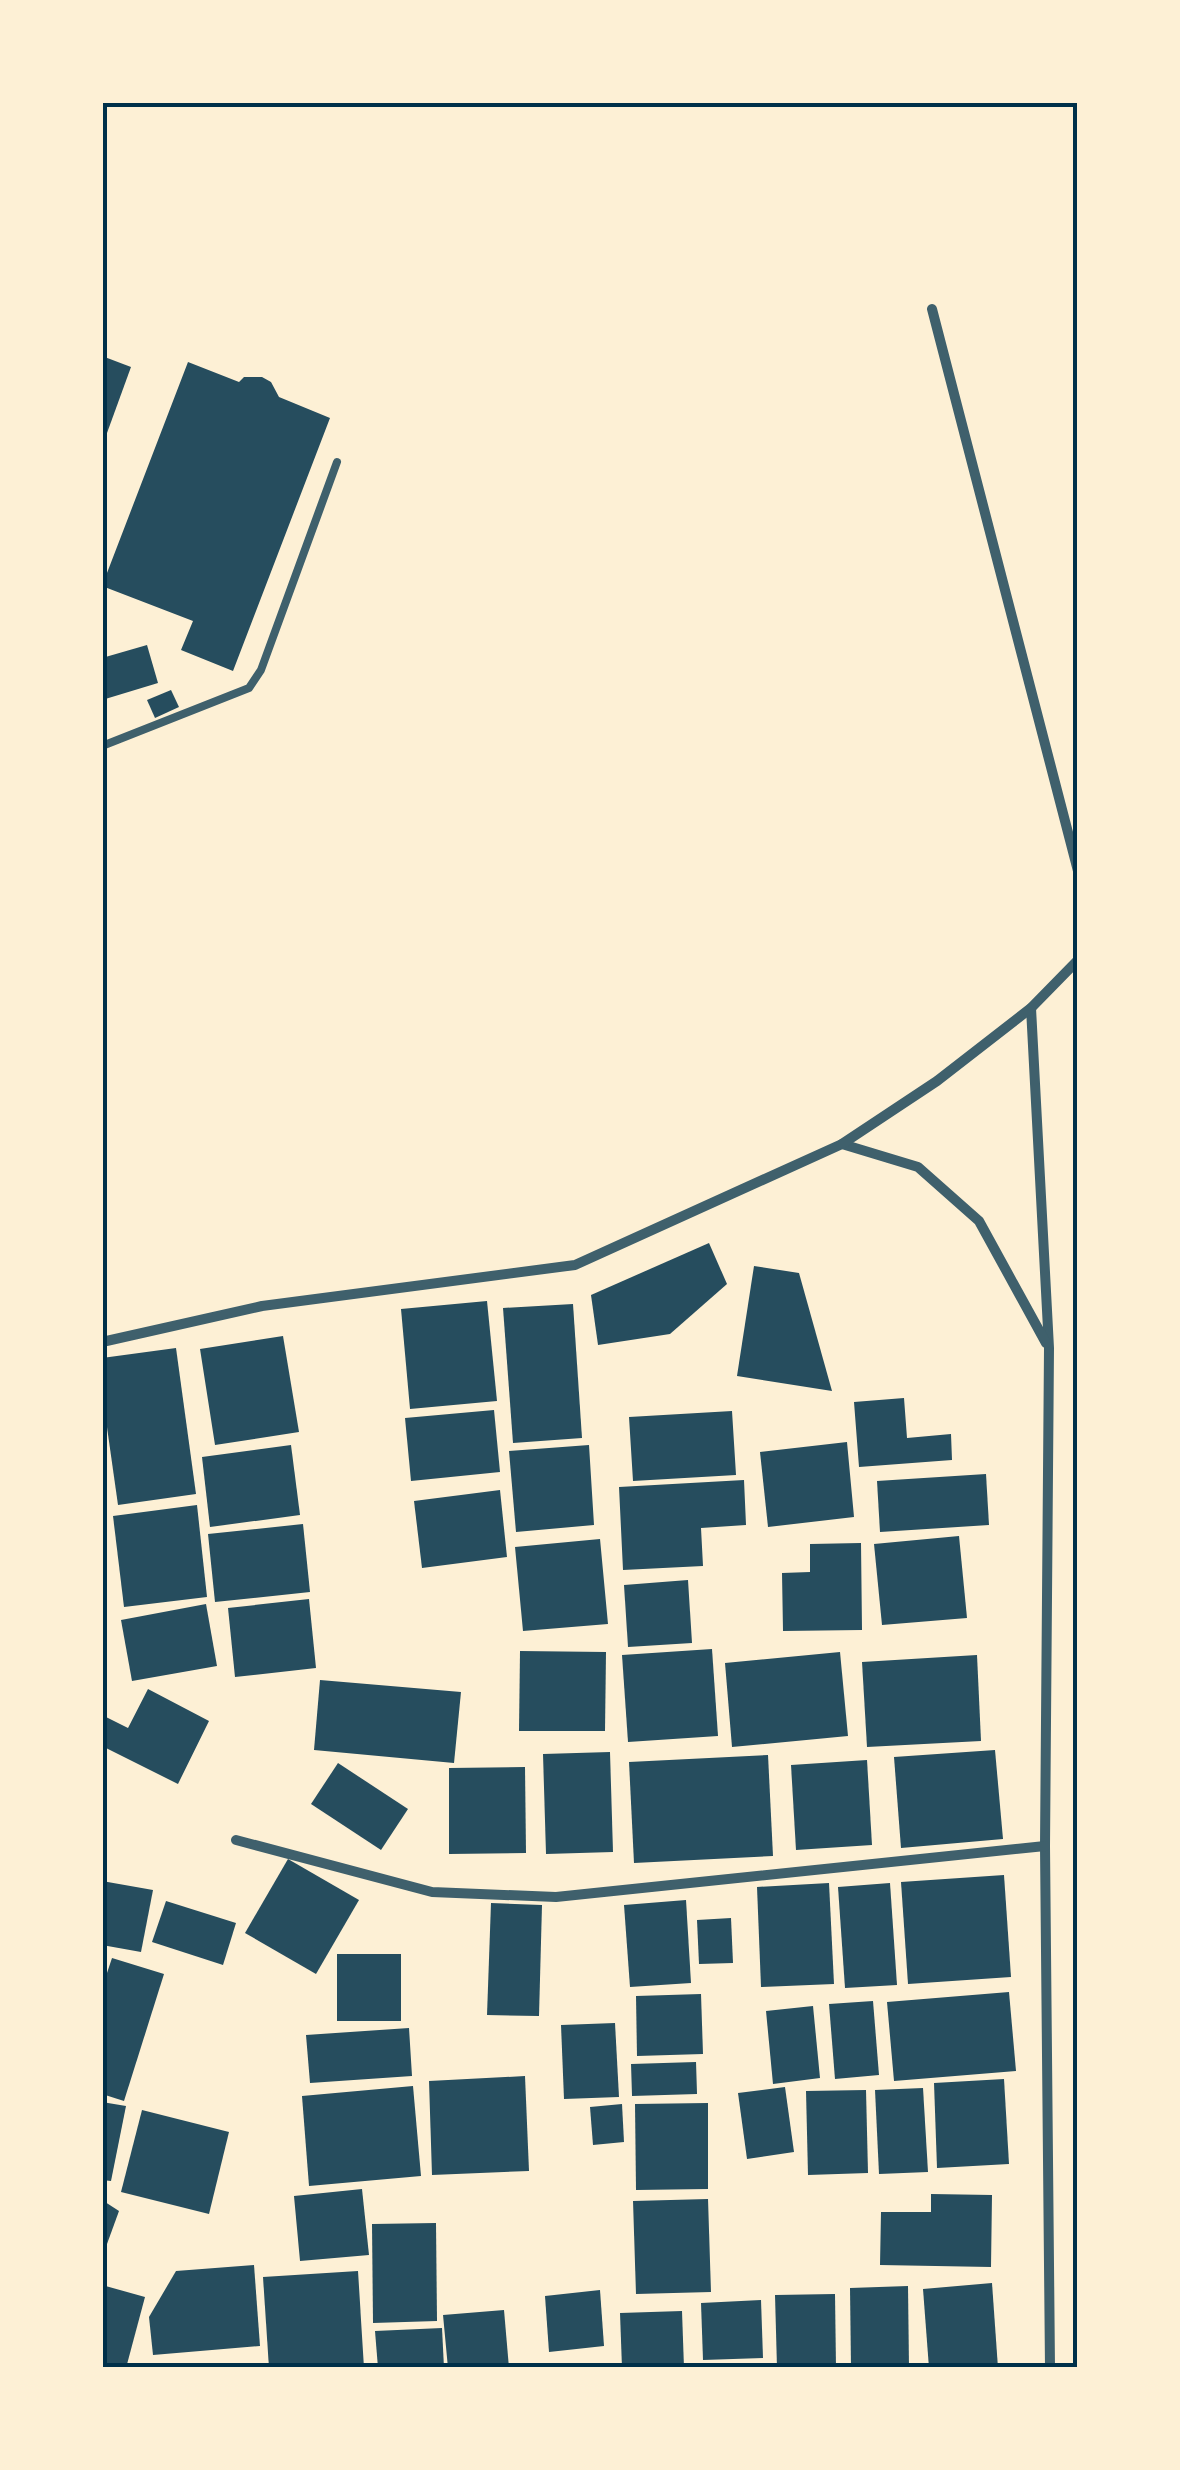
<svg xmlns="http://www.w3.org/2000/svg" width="1180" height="2470" font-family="'Golos Text',sans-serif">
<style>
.building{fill:#264d5e}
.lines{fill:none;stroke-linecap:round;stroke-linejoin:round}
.service{stroke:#3f606c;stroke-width:8}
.minor{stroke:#3f606c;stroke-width:10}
.neatline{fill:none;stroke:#003049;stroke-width:4}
</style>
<rect width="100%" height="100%" fill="#fdf0d5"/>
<g class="building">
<polygon points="102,356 131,367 103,444 102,444"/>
<polygon points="188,362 239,382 244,377 262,377 271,382 279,397 330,418 233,671 181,650 193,621 102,586"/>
<polygon points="147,645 158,683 102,700 102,658"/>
<polygon points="171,690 179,707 155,718 147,700"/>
<polygon points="709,1243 727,1284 670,1334 598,1345 591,1295"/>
<polygon points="754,1266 799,1273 832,1391 737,1376"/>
<polygon points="487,1301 497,1401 410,1409 401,1309"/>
<polygon points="573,1304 582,1438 513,1443 503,1308"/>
<polygon points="283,1336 299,1432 215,1445 200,1349"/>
<polygon points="176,1348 196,1494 118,1505 102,1392 102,1358"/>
<polygon points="904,1398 907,1438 951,1434 952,1460 859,1467 854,1402"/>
<polygon points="494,1410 500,1472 411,1481 405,1418"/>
<polygon points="732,1411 736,1475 633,1481 629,1417"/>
<polygon points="847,1442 854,1517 768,1527 760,1452"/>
<polygon points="291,1445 300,1515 210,1527 202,1457"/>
<polygon points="589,1445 594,1525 516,1532 509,1451"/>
<polygon points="986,1474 989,1525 880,1532 877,1481"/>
<polygon points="744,1480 746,1525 701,1528 703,1566 623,1570 619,1487"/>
<polygon points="500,1490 507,1557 422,1568 414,1501"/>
<polygon points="197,1505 207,1597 124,1607 113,1516"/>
<polygon points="303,1524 310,1592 215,1602 208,1534"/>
<polygon points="959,1536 967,1618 882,1625 874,1544"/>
<polygon points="600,1539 608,1624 523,1631 515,1547"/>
<polygon points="861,1543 862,1630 783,1631 782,1573 810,1572 810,1544"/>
<polygon points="688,1580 692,1643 628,1647 624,1585"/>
<polygon points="309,1599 316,1668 235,1677 228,1608"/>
<polygon points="206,1604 217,1666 132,1681 121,1620"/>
<polygon points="712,1649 718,1736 628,1742 622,1655"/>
<polygon points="520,1651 606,1652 605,1731 519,1731"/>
<polygon points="840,1652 848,1736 732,1747 725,1663"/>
<polygon points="977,1655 981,1741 867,1747 862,1662"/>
<polygon points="320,1680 461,1692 454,1763 314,1750"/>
<polygon points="148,1689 209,1721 178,1784 102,1746 102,1715 128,1728"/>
<polygon points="995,1750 1003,1839 901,1848 894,1757"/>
<polygon points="610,1752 613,1852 546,1854 543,1754"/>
<polygon points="768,1755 773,1856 634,1863 629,1762"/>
<polygon points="867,1760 872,1845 796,1850 791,1765"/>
<polygon points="338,1763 408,1809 381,1850 311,1804"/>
<polygon points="525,1767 526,1853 449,1854 449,1768"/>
<polygon points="288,1859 359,1900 316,1974 245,1933"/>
<polygon points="1004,1875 1011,1977 908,1984 901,1882"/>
<polygon points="102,1881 153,1890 141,1952 102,1945"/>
<polygon points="829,1883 834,1984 761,1987 757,1887"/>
<polygon points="890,1883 897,1985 845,1988 838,1887"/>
<polygon points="686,1900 691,1983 630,1987 624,1905"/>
<polygon points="166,1901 236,1923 223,1965 152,1942"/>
<polygon points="491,1903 542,1905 539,2016 487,2015"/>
<polygon points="731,1918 733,1963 699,1964 697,1920"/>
<rect x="337" y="1954" width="64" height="67"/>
<polygon points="112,1958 164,1974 124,2101 102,2094 102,1988"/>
<polygon points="1009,1992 1016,2071 894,2081 887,2002"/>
<polygon points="701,1994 703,2054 637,2056 636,1996"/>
<polygon points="873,2001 879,2075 835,2079 829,2004"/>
<polygon points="813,2006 820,2078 773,2084 766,2011"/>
<polygon points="615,2023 619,2097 564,2099 561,2025"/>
<polygon points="409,2028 412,2076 310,2083 306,2035"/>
<polygon points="696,2062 697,2094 632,2096 631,2064"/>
<polygon points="525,2076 529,2171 432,2175 429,2081"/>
<polygon points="1004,2079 1009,2164 937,2168 934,2083"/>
<polygon points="413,2086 421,2176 309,2186 302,2096"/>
<polygon points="785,2087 794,2152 747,2159 738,2093"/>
<polygon points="923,2088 928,2172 879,2174 875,2090"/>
<polygon points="866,2090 868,2173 808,2175 806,2091"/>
<polygon points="102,2102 126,2106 111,2181 102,2180"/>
<polygon points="708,2103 708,2189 636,2190 635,2104"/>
<polygon points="622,2104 624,2142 593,2145 590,2107"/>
<polygon points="142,2110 229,2132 209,2214 121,2192"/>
<polygon points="362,2189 369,2255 300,2261 294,2196"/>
<polygon points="931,2194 992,2195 991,2267 880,2265 881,2212 931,2212"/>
<polygon points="708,2199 711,2292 636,2294 633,2201"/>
<polygon points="102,2200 119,2211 103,2255 102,2255"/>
<polygon points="436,2223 437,2321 373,2323 372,2224"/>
<polygon points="254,2265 260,2346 153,2355 149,2317 176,2271"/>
<polygon points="358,2271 364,2368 269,2368 263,2277"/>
<polygon points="992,2283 998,2368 929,2368 923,2289"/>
<polygon points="102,2285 145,2297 126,2368 102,2368"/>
<polygon points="908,2286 909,2368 851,2368 850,2288"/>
<polygon points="600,2290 604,2346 549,2352 545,2296"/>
<polygon points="835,2294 836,2368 777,2368 775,2295"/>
<polygon points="761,2300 763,2358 703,2360 701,2303"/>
<polygon points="504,2310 509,2368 448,2368 443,2315"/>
<polygon points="682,2311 684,2368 622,2368 620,2313"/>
<polygon points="442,2328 444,2368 378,2368 375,2331"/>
</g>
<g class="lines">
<polyline class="service" points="102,746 249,688 261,670 337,462"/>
<g class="minor">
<polyline points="932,309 1078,871"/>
<polyline points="1031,1008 1049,1348 1045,1846 1050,2368"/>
<polyline points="842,1144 918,1167 979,1221 1046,1343"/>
<polyline points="102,1342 262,1306 575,1265 842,1144 937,1081 1031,1008 1078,960"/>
<polyline points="236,1840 432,1892 556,1897 1045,1846"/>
</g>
</g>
<rect width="1180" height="2470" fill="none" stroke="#fdf0d5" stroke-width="210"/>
<rect x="105" y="105" width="970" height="2260" class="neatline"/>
</svg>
